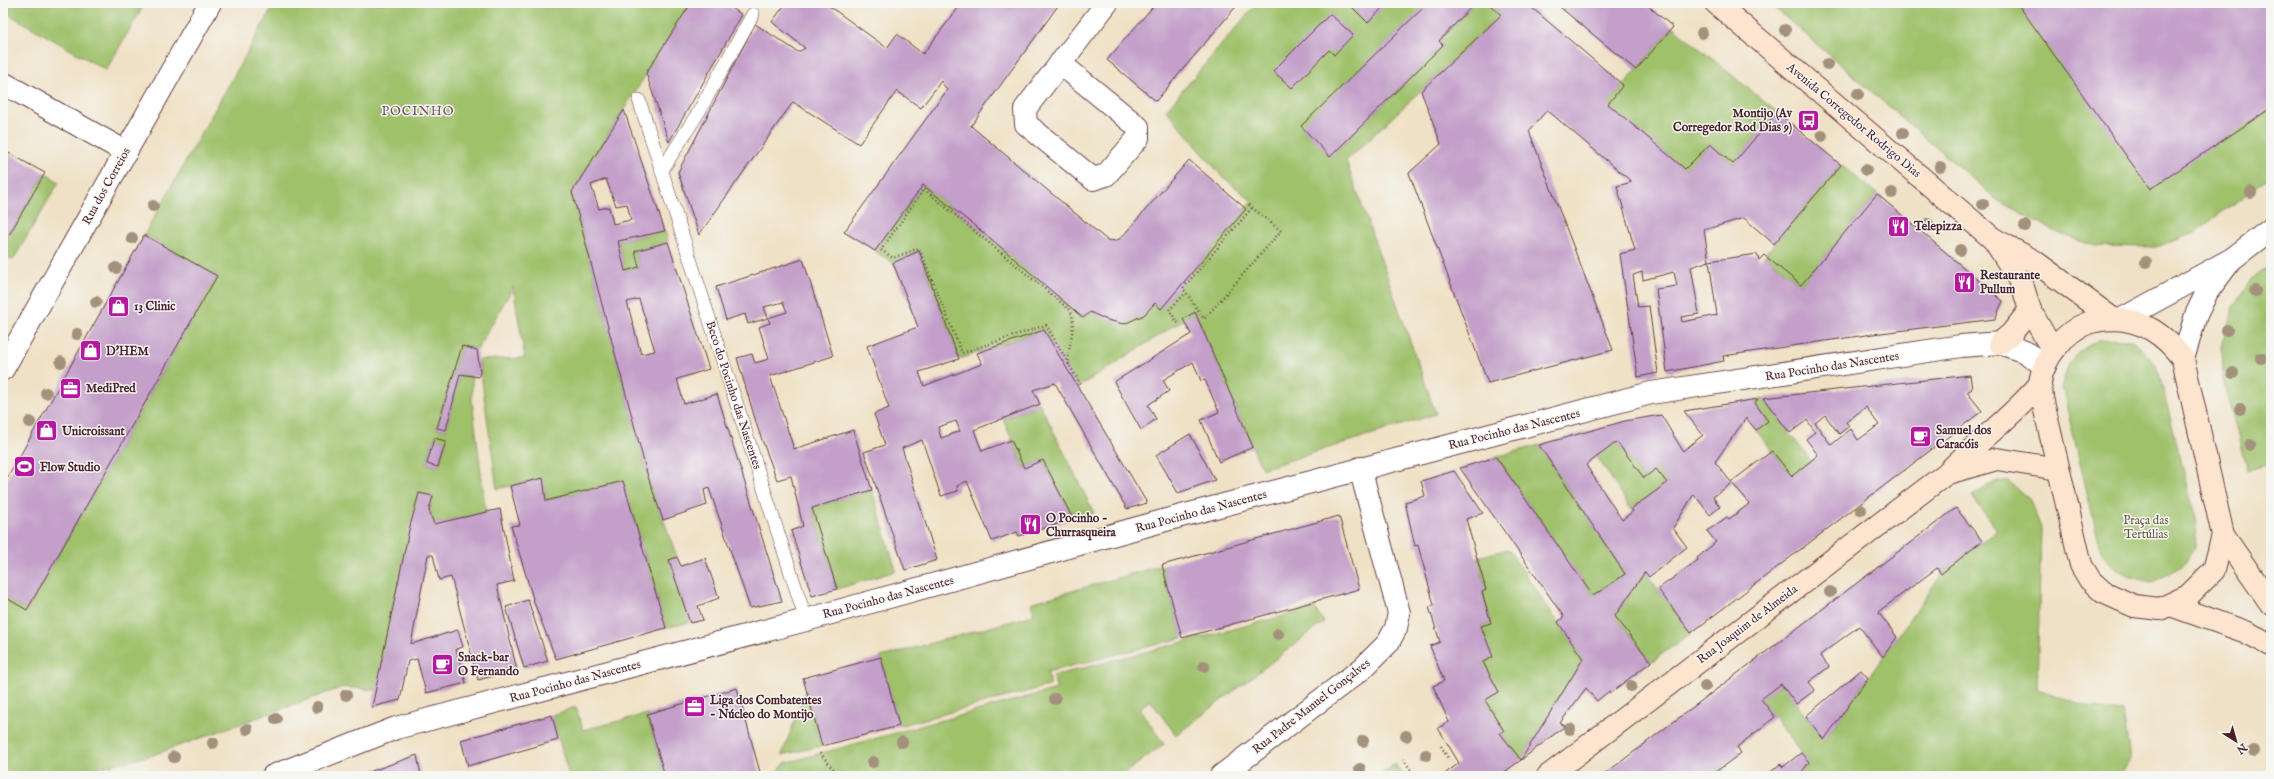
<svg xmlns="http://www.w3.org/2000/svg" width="2274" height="779" font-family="'IM FELL English',serif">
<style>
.green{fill:#9fc16b;stroke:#74704b;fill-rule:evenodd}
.building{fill:#c39fc9;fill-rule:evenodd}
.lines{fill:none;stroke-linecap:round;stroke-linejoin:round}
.lane-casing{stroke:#633c42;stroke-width:14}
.street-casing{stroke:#633c42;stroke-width:24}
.secondary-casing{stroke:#633c42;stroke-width:24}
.path{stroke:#633c42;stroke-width:2.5;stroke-dasharray:1 3;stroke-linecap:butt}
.lane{stroke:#fff;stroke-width:13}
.street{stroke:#fff;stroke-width:22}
.secondary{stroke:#fce5cf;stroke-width:22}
.tree{fill:#a3917b}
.labels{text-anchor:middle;stroke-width:3;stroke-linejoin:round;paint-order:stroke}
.poi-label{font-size:12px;font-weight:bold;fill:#4a1f2b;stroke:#f6f6f2;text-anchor:start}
.street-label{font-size:12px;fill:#4a1f2b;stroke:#f6f6f2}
.park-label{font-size:12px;fill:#64503e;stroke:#f6f6f2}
.neighbourhood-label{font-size:13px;letter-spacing:1px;fill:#744c62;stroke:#f6f6f2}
</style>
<rect width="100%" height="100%" fill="#f6f6f2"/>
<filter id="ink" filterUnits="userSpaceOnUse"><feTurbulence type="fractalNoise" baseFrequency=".025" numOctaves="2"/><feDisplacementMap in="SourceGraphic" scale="8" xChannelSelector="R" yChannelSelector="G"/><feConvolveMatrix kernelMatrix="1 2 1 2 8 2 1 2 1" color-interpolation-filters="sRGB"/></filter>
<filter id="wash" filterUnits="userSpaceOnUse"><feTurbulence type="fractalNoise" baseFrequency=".012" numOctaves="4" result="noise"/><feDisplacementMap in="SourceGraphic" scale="16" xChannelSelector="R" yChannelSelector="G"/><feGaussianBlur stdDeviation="0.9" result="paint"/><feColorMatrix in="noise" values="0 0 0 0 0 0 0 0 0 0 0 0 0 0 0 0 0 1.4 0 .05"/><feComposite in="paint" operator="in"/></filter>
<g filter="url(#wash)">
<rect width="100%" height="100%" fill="#efe1c5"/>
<g class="green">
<polygon points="3,3 145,3 106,70 3,11"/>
<path d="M275,3H691L572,192L648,477L677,557L669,560L690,622L666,628L623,481L546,501L543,478L497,489L479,360L525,358L513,287L477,350L462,346L437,428L446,430L460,374L472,377V401L486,512L434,524L429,510L433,496L419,494L376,690L343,687L153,755L65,776H3V596L27,610L217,276L144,235ZM434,438L446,442L438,467L427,464Z"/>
<path d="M1257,3H1348L1368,23L1387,3H1428L1302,126L1330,157L1443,45L1439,41L1475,3H1488L1501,15L1346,161L1436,414L1262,469L1195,312L1077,388L1044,330L959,359L919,251L893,263L875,251L923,185L990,238L1083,318L1090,312C1120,327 1131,328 1155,303L1161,308L1252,201L1221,175L1166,110Z"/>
<polygon points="1769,3 2271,3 2271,176 2195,232 2156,247 2095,246 2060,234 1997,200"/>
<polygon points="1673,27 1777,112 1733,164 1710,144 1685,169 1607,104"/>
<polygon points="1841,165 1877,194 1801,285 1765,255"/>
<polygon points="45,173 59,182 13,260 3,255 3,231 9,235"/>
<polygon points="665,231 668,242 635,251 639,267 625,271 618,241"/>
<polygon points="2271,265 2271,464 2247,470 2223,380 2222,343 2234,307 2251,280"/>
<path d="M2099,339L2133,340L2157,366L2197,523L2195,547L2183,566L2152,582C2123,576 2119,575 2101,551L2062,387C2068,357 2075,354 2099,339Z"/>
<polygon points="1763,398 1811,461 1792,476 1756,430 1768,421 1755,403 1758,399"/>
<polygon points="1040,404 1094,513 1073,519 1043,460 1024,468 1003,419"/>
<polygon points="1617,442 1643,478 1656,469 1667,483 1631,509 1596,455"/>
<polygon points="1539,445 1625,574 1593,596 1496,457"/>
<polygon points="2007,480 2030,500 2041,528 2037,690 2093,708 2123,711 2130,760 2120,776 1799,776 1808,762 1761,699 1781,684 1824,740 1944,571 1997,530 1972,496 1989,485"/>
<polygon points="872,490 896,571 837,589 812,508"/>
<polygon points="1508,549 1583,659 1521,760 1500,733 1504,730 1485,700 1498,692 1482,663 1492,657 1481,626 1491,623 1482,592 1486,590 1478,557"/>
<polygon points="1162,565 1182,638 1047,672 1051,685 899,726 881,657 1034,615 1031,603"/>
<polygon points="1645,572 1691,633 1651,662 1615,616"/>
<polygon points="1314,608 1324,622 1176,735 1150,700 1139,709 1164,744 1121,776 773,776 785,763 1057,689 1053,676"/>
<polygon points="806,689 822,746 782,755"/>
<polygon points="576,707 583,730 647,714 665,776 569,776 552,715"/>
<polygon points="1395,764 1404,776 1379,776"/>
<polygon points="1722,767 1728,776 1710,776"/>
</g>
<g id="blocks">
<g class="building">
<polygon points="691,3 725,3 742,15 669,142 646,73"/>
<polygon points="786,3 825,3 887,48 897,34 923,54 962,3 1060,3 971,126 1107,240 1115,241 1121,238 1189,160 1246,209 1161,309 1155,303 1144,315 1124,324 1107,320 1090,312 1083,318 990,238 923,185 875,251 844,232 947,90 941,81 921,108 897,91 859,144 793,102 699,235 678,172 755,24 798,52 805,48 772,22"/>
<polygon points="1156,3 1239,3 1156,101 1107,60"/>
<polygon points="1348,3 1387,3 1368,23"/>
<polygon points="1428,3 1475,3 1439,41 1443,45 1330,157 1301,126"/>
<polygon points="1488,3 1526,3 1538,13 1623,85 1608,104 1685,169 1710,144 1733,164 1777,112 1841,165 1774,244 1744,218 1704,230 1709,261 1691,267 1699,314 1681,317 1682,322 1717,315 1709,261 1757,254 1759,260 1764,255 1801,285 1877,194 2003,301 1995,319 1873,334 1723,356 1724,361 1667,372 1656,289 1677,286 1674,272 1643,280 1642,272 1633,275 1638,307 1649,306 1658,373 1638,377 1620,254 1635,250 1617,186 1632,182 1547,110 1529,131 1613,350 1488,383 1409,173 1441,144 1421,91 1501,15"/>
<polygon points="1555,3 1645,3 1673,27 1636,70"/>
<polygon points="2017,3 2271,3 2271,108 2150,189"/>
<polygon points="1330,14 1353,35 1334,55 1329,50 1292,88 1273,71"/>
<path d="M624,110L665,231L618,241L625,271L639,267L635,251L668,242L709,369L677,379L684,404L717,394L782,601L750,608L709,488L704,490L707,505L663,520L648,477L572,192ZM606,179L616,206L627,204L631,220L613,224L609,207L599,209L591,185ZM639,299L655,351L641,354L627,302Z"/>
<polygon points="3,150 45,173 9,235 3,231"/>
<polygon points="144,235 217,276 27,610 3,596 3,486"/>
<path d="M919,251L959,359L919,372L924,386L982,364L977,353L1044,330L1147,503L1127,509L1055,383L1033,390L1040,404L974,430L982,451L1011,440L1024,468L1043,460L1073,519L1019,536L1017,532L992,541L967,481L957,486L958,491L941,496L922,440L902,448L937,560L905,570L864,452L885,445L874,414L889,408L867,346L918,327L893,263ZM956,421L960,431L941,438L938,427Z"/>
<path d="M803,259L833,356L770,376L794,449L853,430L872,490L812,508L837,589L812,596L791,531L803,526L791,476L777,480L758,429L737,358L752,354L755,363L769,359L759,327L770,323L768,318L748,324L745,314L726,320L716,287ZM783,302L787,312L768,318L764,307Z"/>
<polygon points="1195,312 1253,447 1219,462 1201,420 1219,412 1205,380 1201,381 1193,362 1163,380 1169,391 1148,405 1156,419 1141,430 1114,382 1191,334 1183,319"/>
<polygon points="462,346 477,350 480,372 479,377 460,374 446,430 437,428"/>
<path d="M1970,375L1972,389L1967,392L1982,411L1691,633L1658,589L1698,560L1697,558L1716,542L1707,531L1727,517L1729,519L1749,504L1732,483L1713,497L1720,507L1710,515L1694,494L1673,528L1687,547L1649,577L1645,572L1615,616L1651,662L1610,693L1609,691L1597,701L1586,688L1560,723L1565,726L1521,760L1583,659L1558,622L1564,617L1460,468L1496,457L1593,596L1625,574L1539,445L1625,421L1661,415L1683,451L1703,435L1684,411L1758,399L1755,403L1768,421L1756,430L1746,418L1715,462L1731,482L1772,451L1792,476L1818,455L1806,439L1815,432L1807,420L1790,433L1763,398ZM1866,407L1879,425L1858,440L1851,429L1831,445L1815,423L1825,415L1839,434L1849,426L1846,422ZM1617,442L1644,478L1656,469L1667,483L1631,509L1633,511L1622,520L1586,465Z"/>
<polygon points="1190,434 1215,480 1178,493 1156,455"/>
<polygon points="434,438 446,441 438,467 427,464"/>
<polygon points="1454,471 1483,513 1466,519 1486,590 1482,592 1491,623 1481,626 1493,657 1483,662 1499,692 1485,700 1504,731 1500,733 1521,760 1499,776 1442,776 1459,763 1438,728 1449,722 1433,686 1444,681 1430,646 1440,642 1429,607 1434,605 1418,545 1415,546 1405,502 1425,496 1421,481"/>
<polygon points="543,478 546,501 623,481 666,628 556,659 535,605 511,526 520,525 510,486"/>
<polygon points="419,493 433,496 429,510 434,524 500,509 514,581 497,585 517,670 478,680 451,577 439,580 433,555 428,555 411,644 458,630 463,647 456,649 466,683 426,693 417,659 408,661 400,700 372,707 409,530"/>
<polygon points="1956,508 1982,541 1941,574 1937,568 1878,612 1897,637 1883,657 1859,626 1820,655 1829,667 1809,682 1815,690 1796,704 1781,684 1761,699 1775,717 1737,747 1741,753 1710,776 1602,776"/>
<polygon points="1339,516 1359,589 1182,638 1162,565"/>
<polygon points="677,557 681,566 705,558 719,598 698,606 703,620 690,623 669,560"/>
<polygon points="528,600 548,661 524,668 506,607"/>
<polygon points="881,657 899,726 822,746 803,678"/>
<polygon points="1861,670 1868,678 1824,740 1806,716"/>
<polygon points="737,688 761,776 665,776 647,714"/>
<polygon points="552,715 558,740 468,766 461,740"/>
<polygon points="1801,753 1809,762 1799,776 1766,776 1780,764 1783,767"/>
<polygon points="417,755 421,776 358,776"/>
</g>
</g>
</g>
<g filter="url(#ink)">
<use href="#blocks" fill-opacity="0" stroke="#633c42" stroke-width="1"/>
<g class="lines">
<defs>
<g id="lane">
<polyline points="639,100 806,620"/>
<polyline points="662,170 698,113 753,14"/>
</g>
<g id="street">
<polyline points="1060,63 1138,127 1138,138 1106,175 1093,179 1026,124 1025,109 1107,3"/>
<polyline points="3,83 126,152"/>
<polyline points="2122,319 2232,259 2271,229"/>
<polyline points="2183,359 2196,315 2207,292 2228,264"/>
<polyline points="3,369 210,3"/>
<polyline points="273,776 396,728 806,620 1166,520 1651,393 1961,346 2000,343 2025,352 2045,366"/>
<polyline points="1221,776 1363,668 1388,643 1396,628 1399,613 1360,468"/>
</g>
<g id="secondary">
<polyline points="1716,3 1992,238 2034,261 2113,319"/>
<polyline points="1994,240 2022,284 2030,310 2053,351"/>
<path d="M2113,319C2144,320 2165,335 2183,359L2223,535L2214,570L2188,596L2160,609L2134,606L2103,592L2090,580L2081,565L2043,402C2042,396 2040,389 2040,383C2043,358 2065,331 2088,323C2096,320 2105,320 2113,319Z"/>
<polyline points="2000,343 2011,334 2030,310"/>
<polyline points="1948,473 1997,459 2058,469"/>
<polyline points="2223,535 2271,604"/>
<polyline points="2170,605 2246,632 2271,645"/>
<path d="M1548,776L1947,473C1977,442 2012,417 2040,384"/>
</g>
</defs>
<use href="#lane" class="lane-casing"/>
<use href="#street" class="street-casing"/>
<use href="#secondary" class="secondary-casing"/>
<g class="path">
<polyline points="1249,205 1281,231 1204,319 1183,288 1252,208"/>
<polyline points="1178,323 1169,310 1186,293"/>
<path d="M1069,365C1066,346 1078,328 1070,310L924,189L881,250L893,258L919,248L962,353L1046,325L1081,385"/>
<polyline points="1441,746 1449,760"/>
<polyline points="820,753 839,776"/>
<polyline points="1403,759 1415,776"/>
</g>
<use href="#lane" class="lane"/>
<use href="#street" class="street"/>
<use href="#secondary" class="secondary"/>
</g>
<g class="tree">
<circle cx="1785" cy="30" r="6"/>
<circle cx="1702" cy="33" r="6"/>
<circle cx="1827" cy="64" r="6"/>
<circle cx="1858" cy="94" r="6"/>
<circle cx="1903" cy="133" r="6"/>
<circle cx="1822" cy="136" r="6"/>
<circle cx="1940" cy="167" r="6"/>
<circle cx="1866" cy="170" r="6"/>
<circle cx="2251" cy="192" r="6"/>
<circle cx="1892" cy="193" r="6"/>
<circle cx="1983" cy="204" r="6"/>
<circle cx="153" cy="206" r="6"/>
<circle cx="1928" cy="224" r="6"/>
<circle cx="2025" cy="226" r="6"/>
<circle cx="132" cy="238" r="6"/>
<circle cx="1960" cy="250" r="6"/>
<circle cx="2146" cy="262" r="6"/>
<circle cx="116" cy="268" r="6"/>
<circle cx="2255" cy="291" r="6"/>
<circle cx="96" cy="302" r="6"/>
<circle cx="2227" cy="330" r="6"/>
<circle cx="77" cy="334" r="6"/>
<circle cx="2261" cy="358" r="6"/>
<circle cx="61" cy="362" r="6"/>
<circle cx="2233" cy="373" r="6"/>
<circle cx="46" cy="393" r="6"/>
<circle cx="2240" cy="409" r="6"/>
<circle cx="30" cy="422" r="6"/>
<circle cx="2250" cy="445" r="6"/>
<circle cx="1861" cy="510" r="6"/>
<circle cx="1830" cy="592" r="6"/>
<circle cx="1278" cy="634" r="6"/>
<circle cx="1204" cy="666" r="6"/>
<circle cx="1631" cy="686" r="6"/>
<circle cx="1705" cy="686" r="6"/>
<circle cx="346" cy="695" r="6"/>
<circle cx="1055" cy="699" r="6"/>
<circle cx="317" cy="707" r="6"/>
<circle cx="276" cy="719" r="6"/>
<circle cx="247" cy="729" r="6"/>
<circle cx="1570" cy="729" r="6"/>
<circle cx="1406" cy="736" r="6"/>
<circle cx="1363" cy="741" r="6"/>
<circle cx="902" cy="742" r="6"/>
<circle cx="213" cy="743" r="6"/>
<circle cx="2254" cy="751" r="6"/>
<circle cx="1426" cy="755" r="6"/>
<circle cx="174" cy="757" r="6"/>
<circle cx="873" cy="762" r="6"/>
<circle cx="1360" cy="769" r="6"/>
</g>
</g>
<defs>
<symbol id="bus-square" viewBox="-11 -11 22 22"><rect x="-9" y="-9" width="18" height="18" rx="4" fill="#b5179e" stroke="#f6f6f2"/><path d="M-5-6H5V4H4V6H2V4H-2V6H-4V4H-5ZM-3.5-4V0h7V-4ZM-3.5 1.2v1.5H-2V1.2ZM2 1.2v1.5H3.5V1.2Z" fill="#fff"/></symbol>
<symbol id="restaurant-square" viewBox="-11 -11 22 22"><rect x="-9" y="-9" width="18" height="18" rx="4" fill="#b5179e" stroke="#f6f6f2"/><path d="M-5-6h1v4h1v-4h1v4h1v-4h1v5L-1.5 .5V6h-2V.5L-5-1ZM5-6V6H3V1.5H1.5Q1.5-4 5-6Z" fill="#fff"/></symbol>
<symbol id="shop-square" viewBox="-11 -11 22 22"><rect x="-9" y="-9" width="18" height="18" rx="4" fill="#b5179e" stroke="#f6f6f2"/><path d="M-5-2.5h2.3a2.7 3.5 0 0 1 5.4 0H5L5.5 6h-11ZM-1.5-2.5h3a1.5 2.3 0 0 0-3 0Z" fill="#fff"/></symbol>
<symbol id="office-square" viewBox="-11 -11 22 22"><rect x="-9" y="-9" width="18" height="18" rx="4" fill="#b5179e" stroke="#f6f6f2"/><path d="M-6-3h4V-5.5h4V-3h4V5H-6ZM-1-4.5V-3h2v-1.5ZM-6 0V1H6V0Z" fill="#fff"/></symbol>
<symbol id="cafe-square" viewBox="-11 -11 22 22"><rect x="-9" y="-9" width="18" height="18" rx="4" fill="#b5179e" stroke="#f6f6f2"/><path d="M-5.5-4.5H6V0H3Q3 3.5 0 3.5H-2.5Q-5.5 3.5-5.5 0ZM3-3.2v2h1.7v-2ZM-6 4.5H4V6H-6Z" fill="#fff"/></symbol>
<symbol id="stadium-square" viewBox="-11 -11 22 22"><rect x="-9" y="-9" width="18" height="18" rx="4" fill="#b5179e" stroke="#f6f6f2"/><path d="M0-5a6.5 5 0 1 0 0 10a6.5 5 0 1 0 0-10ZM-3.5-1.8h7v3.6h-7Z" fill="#fff"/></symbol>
</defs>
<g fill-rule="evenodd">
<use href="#bus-square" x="1796" y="108" width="25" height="25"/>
<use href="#restaurant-square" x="1886" y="214" width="25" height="25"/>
<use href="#restaurant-square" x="1952" y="270" width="25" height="25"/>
<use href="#shop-square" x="106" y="294" width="25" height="25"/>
<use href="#shop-square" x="78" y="338" width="25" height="25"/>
<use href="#office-square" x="58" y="376" width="25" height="25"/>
<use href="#shop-square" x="34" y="418" width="25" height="25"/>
<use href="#cafe-square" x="1908" y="424" width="25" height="25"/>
<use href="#stadium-square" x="12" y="454" width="25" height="25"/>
<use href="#restaurant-square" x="1018" y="512" width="25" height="25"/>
<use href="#cafe-square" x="430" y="652" width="25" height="25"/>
<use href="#office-square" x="682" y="694" width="25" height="25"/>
</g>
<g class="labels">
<g class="poi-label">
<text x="1792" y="117" text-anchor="end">Montijo (Av<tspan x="1792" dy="14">Corregedor Rod Dias 9)</tspan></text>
<text x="1914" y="230">Telepizza</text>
<text x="1980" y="279">Restaurante<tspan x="1980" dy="14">Pullum</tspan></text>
<text x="134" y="310">13 Clinic</text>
<text x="106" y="355">D'HEM</text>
<text x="86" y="392">MediPred</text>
<text x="1936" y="434">Samuel dos<tspan x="1936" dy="14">Caracóis</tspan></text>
<text x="62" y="435">Unicroissant</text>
<text x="40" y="471">Flow Studio</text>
<text x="1046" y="522">O Pocinho -<tspan x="1046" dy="14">Churrasqueira</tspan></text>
<text x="458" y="661">Snack-bar<tspan x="458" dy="14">O Fernando</tspan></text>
<text x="710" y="704">Liga dos Combatentes<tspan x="710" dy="14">- Núcleo do Montijo</tspan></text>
</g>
<g class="street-label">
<text transform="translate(1854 120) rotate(40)" y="4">Avenida Corregedor Rodrigo Dias</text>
<text transform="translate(106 186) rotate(-61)" y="4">Rua dos Correios</text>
<text transform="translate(1832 366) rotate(-9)" y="4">Rua Pocinho das Nascentes</text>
<text transform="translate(734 395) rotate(72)" y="4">Beco do Pocinho das Nascentes</text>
<text transform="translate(1514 429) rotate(-14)" y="4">Rua Pocinho das Nascentes</text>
<text transform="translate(1201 511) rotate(-15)" y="4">Rua Pocinho das Nascentes</text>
<text transform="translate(888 597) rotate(-15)" y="4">Rua Pocinho das Nascentes</text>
<text transform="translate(1747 624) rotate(-37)" y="4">Rua Joaquim de Almeida</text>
<text transform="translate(575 681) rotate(-15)" y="4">Rua Pocinho das Nascentes</text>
<text transform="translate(1311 706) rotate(-38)" y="4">Rua Padre Manuel Gonçalves</text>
</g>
<g class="park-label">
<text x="2146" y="524">Praça das<tspan x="2146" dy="14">Tertúlias</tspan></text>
</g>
<g class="neighbourhood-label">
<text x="418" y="115">POCINHO</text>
</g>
</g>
<rect width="2274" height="779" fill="none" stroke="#f6f6f2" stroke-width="16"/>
<g transform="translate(2236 741) rotate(143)" stroke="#f6f6f2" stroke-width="3" paint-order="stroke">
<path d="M0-3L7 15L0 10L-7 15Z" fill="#4a1f2b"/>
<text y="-6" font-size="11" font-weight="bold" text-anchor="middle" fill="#4a1f2b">N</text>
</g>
</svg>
